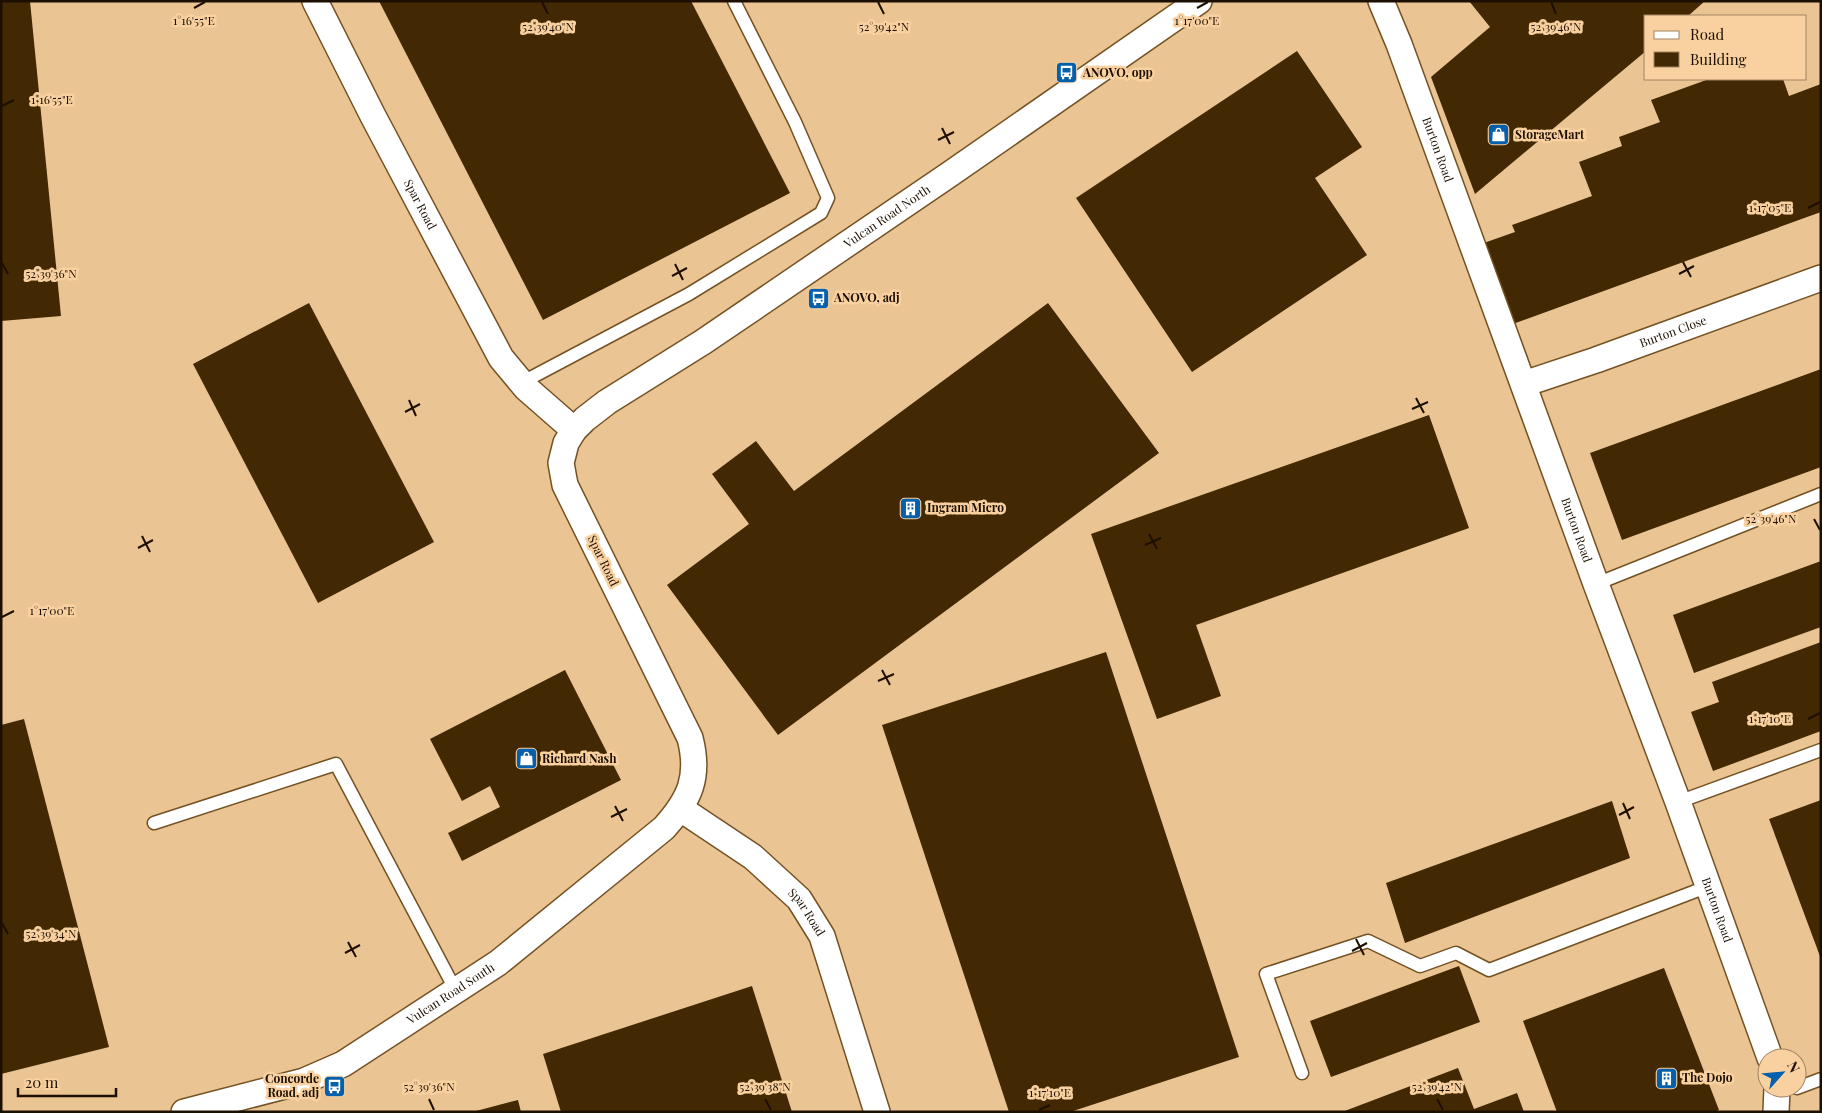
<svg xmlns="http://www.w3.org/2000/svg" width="1822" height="1113" font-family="'Playfair Display',serif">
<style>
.building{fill:#422903}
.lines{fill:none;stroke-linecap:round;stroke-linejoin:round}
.service-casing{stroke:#745223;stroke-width:15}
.minor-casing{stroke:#745223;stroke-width:28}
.service{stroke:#fff;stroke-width:12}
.minor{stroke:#fff;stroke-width:25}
.ticks{fill:none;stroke:#1d0f00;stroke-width:2}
.labels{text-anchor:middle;stroke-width:5;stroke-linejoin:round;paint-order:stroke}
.poi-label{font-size:12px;font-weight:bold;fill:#1d0f00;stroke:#f9d1a0;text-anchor:start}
.street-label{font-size:12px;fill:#1d0f00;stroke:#f9d1a0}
.ticks-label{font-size:12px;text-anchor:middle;fill:#1d0f00;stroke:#f9d1a0;stroke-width:5;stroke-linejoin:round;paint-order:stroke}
</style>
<rect width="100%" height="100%" fill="#ebc493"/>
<g class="building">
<polygon points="1,1 30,1 61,316 1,321"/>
<polygon points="379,1 691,1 790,193 543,320"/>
<polygon points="1469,1 1705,1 1688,16 1646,16 1646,51 1475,194 1431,77 1490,27"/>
<polygon points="1297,51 1362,147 1315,178 1367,255 1192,372 1076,198"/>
<polygon points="1709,79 1783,79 1789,96 1821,84 1821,212 1510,325 1481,244 1515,232 1512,225 1592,196 1579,162 1622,146 1619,137 1660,122 1651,100"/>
<polygon points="309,303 434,542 318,603 193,364"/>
<polygon points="1048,303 1159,453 778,735 667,585 749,524 712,474 756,441 794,491"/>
<polygon points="1821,369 1821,467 1622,540 1590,453"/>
<polygon points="1429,415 1469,528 1196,625 1221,696 1157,719 1091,534"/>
<polygon points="1821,561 1821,627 1694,673 1673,615"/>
<polygon points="1821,642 1821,731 1713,771 1691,712 1719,702 1712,682"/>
<polygon points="1106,652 1239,1057 1070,1112 1009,1112 882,725"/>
<polygon points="565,670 621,780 462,861 448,833 500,807 490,786 462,801 430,739"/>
<polygon points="24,719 109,1047 1,1074 1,725"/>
<polygon points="1821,800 1821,959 1769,819"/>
<polygon points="1612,801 1630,858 1405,943 1386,883"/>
<polygon points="1459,966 1480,1022 1331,1077 1310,1021"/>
<polygon points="1664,968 1719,1110 1714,1112 1557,1112 1523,1021"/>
<polygon points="752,986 792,1112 561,1112 543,1054"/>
<polygon points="1458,1068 1474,1109 1517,1093 1524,1112 1342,1112"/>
<polygon points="518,1100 521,1112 476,1112 476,1111"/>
</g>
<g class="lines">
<defs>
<g id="service">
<polyline points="521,383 689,294 821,213 828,198 795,122 734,1"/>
<polyline points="1596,584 1821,494"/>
<polyline points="1678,802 1821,750"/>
<polyline points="154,823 336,764 456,991"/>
<polyline points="1302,1073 1266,974 1368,941 1420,966 1456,953 1489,970 1709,886"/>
<polyline points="1797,1088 1821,1079"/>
</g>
<g id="minor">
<path id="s1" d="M315,1L373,116L501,358L526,388L574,430"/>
<path id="s2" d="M1381,1L1399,44L1596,584L1678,802L1770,1058"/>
<path id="s3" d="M1524,384L1596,360L1821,278"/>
<path id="s4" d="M681,809L753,857L799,899L822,936L877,1112"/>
<path id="s5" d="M184,1112L304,1081L343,1064L498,963L664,828C690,799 700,777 690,738L565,485L561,463L566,443L574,430L585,419L607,402L703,342L950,174L1199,1"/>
<polyline points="1776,1112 1777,1088"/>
</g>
</defs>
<use href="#service" class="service-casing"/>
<use href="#minor" class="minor-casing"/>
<use href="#service" class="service"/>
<use href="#minor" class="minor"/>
</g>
<path class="ticks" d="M542,2L548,14M878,2L884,14M1551,2L1556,14M194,8L205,2M1197,8L1208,2M2,106L14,100M942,128L950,144M938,140L954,132M1808,208L1820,202M1683,262L1691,277M2,263L8,274M675,264L683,280M1679,274L1694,266M672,276L687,268M1416,398L1424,413M409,400L416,416M1412,409L1428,402M405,412L420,404M1814,519L1820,530M1149,534L1157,549M142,536L150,552M1145,545L1161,538M138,548L153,540M2,617L14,611M882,670L890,685M878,681L894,674M1808,719L1820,713M1623,803L1630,819M615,806L623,821M1619,815L1634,807M611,817L627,809M2,923L8,934M1356,939L1364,955M348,942L356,957M1352,951L1367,943M345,953L360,945M429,1099L434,1110M765,1099L771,1110M1437,1099L1443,1110M1039,1110L1050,1105"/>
<defs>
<symbol id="bus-square" viewBox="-11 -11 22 22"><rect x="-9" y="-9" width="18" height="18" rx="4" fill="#045fad" stroke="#f9d1a0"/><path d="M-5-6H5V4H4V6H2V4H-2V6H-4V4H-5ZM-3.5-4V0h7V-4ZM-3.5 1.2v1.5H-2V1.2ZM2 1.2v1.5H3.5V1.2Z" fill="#fff"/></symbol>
<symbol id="shop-square" viewBox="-11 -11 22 22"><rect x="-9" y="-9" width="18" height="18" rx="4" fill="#045fad" stroke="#f9d1a0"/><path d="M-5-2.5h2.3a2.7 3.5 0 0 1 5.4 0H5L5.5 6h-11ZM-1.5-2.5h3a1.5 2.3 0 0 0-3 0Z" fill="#fff"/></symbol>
<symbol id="building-square" viewBox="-11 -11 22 22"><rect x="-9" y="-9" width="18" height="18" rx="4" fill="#045fad" stroke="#f9d1a0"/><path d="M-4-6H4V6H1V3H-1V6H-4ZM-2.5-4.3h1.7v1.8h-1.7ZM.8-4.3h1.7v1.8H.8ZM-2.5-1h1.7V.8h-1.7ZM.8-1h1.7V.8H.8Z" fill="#fff"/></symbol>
</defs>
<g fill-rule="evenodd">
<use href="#bus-square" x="1054" y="60" width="25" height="25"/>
<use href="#shop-square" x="1486" y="122" width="25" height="25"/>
<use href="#bus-square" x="806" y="286" width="25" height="25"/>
<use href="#building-square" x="898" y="496" width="25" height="25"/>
<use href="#shop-square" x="514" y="746" width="25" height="25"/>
<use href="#building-square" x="1654" y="1066" width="25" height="25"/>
<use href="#bus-square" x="322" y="1074" width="25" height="25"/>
</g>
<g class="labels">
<g class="poi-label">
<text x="1083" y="77">ANOVO, opp</text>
<text x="1515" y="139">StorageMart</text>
<text x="834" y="302">ANOVO, adj</text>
<text x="927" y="512">Ingram Micro</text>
<text x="542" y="763">Richard Nash</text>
<text x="1682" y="1082">The Dojo</text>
<text x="319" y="1083" text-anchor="end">Concorde<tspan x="319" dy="14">Road, adj</tspan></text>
</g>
<g class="street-label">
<text dy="4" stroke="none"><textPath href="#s2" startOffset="159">Burton Road</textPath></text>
<text dy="4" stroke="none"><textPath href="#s1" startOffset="229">Spar Road</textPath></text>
<text dy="4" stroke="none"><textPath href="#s5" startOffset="1384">Vulcan Road North</textPath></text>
<text dy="4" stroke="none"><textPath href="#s3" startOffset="158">Burton Close</textPath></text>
<text dy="4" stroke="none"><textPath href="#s2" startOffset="564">Burton Road</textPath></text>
<text transform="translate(603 561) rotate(64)" y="4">Spar Road</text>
<text dy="4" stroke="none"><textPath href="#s2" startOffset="969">Burton Road</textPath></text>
<text dy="4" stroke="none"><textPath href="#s4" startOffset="164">Spar Road</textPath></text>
<text dy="4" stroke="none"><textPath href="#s5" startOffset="295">Vulcan Road South</textPath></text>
</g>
</g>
<g class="ticks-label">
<text x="194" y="25">1°16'55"E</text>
<text x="1197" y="25">1°17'00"E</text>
<text x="548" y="31">52°39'40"N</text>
<text x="884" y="31">52°39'42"N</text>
<text x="1556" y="31">52°39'46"N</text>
<text x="52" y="104">1°16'55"E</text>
<text x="1770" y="212">1°17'05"E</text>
<text x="51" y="278">52°39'36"N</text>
<text x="1771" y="523">52°39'46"N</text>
<text x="52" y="615">1°17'00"E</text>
<text x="1770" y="723">1°17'10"E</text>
<text x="51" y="938">52°39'34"N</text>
<text x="429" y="1091">52°39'36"N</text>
<text x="765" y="1091">52°39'38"N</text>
<text x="1437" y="1091">52°39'42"N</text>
<text x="1050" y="1097">1°17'10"E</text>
</g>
<rect width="1822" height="1113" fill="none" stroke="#1d0f00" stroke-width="5"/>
<rect x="1644" y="15" width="162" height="65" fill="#f9d1a0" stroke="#a18360"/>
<rect x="1654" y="31" width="25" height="8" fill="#ffffff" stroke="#a18360"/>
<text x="1690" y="40" font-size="15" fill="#1d0f00">Road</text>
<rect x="1654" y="52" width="25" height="15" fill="#422903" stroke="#a18360"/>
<text x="1690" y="65" font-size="15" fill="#1d0f00">Building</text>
<g transform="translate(1782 1073) rotate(63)"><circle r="24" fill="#f9d1a0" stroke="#a18360"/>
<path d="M0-4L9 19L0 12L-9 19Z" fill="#045fad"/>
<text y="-8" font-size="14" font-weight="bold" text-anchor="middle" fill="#1d0f00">N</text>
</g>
<path d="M18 1088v8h98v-8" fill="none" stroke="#1d0f00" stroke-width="2.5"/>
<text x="25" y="1088" font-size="15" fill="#1d0f00" stroke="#f9d1a0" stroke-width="4" paint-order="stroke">20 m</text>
</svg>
